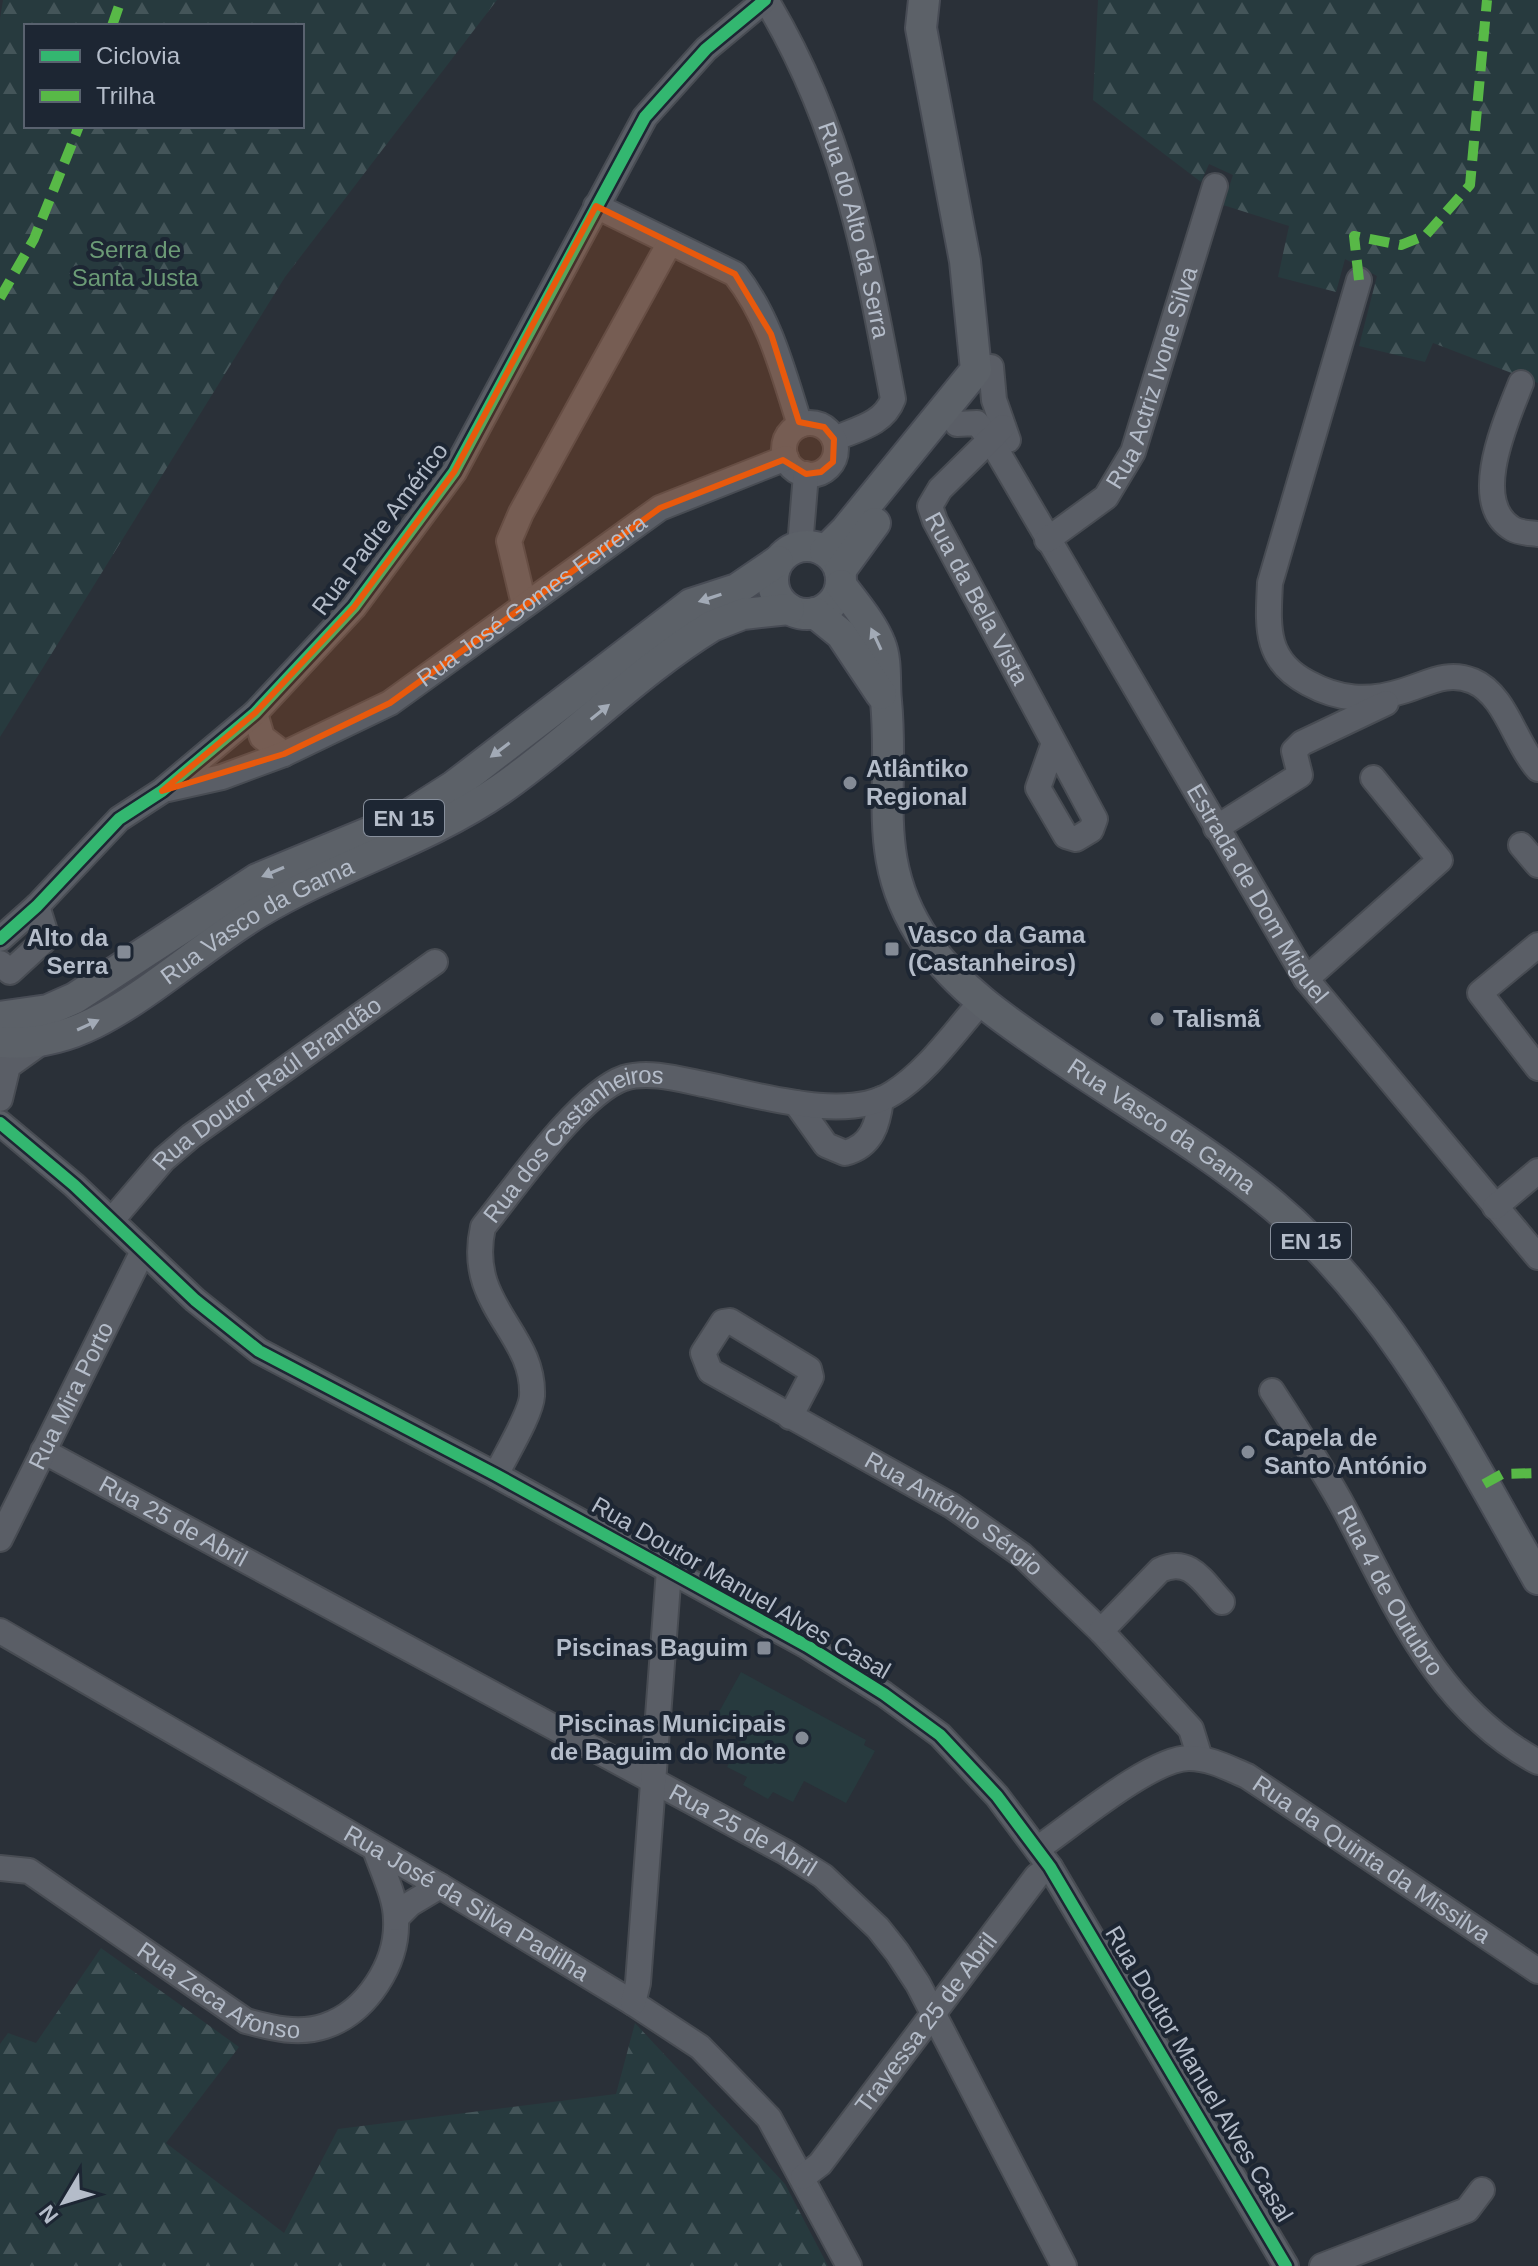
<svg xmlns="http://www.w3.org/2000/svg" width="1538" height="2266" font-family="Helvetica,sans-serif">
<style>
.forest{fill:url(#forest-firs);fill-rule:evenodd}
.pitch{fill:#273a3e}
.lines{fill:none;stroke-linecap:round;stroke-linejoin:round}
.minor-casing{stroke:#484c53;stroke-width:28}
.major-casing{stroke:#484c55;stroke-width:34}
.minor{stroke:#5a5e66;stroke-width:24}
.major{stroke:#5c6168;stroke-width:30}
.quiet{stroke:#58b947;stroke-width:10;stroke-dasharray:20 10;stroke-linecap:butt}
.cycleway-casing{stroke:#1d2633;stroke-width:17}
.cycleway{stroke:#33b770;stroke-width:12}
.oneway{fill:#a2aab6}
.marked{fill:#e8590c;fill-opacity:0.2;stroke:#e8590c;stroke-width:6;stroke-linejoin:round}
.poi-dot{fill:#848b96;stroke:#1d2633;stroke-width:3}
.labels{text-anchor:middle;stroke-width:8;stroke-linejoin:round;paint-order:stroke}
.shield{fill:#1d2633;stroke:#878f9c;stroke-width:2}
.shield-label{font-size:22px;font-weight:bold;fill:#b4bcc9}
.street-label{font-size:24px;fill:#b4bcc9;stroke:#1d2633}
.park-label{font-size:24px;fill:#6b9a76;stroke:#1d2633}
.poi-label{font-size:24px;font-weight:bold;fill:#b4bcc9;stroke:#1d2633;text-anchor:start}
</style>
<defs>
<pattern id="forest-firs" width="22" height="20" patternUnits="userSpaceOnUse" patternTransform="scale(2)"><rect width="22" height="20" fill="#273a3e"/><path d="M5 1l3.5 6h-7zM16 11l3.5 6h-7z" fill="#445559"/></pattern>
</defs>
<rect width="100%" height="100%" fill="#2a3038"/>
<g class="forest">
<path d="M3,0H497L285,277L0,737V19ZM26,26H302V126H26Z"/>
<polygon points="1098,0 1538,0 1538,383 1433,343 1425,362 1359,346 1377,276 1345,259 1336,292 1278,277 1289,226 1223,205 1233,175 1209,164 1201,182 1093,100"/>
<polygon points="101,1948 239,2047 166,2143 284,2233 338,2129 616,2094 635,2023 785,2184 828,2266 0,2266 0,2044 8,2033 36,2043"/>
</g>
<polygon class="pitch" points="741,1672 866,1740 864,1745 875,1751 846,1803 804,1781 793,1802 773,1792 768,1799 743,1785 747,1777 727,1767 743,1737 714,1721"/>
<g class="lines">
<defs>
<g id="minor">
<path id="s1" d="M766,0C843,128 866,255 893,399C884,424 857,429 834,439"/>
<path d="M596,206L735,274C770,318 783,372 800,425"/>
<path d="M1359,280L1270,583C1268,626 1264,660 1308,683C1339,700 1368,702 1403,691C1427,684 1447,670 1473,681C1506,695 1515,744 1538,769"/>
<polyline points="991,367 994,400 1008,440"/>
<path d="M1521,383C1507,419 1468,503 1513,529C1520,533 1531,533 1538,534"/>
<circle cx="810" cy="449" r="26"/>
<path id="s2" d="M957,424L977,423L990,439L1306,979L1538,1257"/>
<path id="s3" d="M1003,427L940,489L930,506L935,521L1095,819L1091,830L1076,839L1066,836L1038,788L1054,743"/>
<path id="s4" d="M1047,540L1106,497L1133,452L1215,186"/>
<polyline points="800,546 806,474"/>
<polyline points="524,604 509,541 521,513 669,244"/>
<polyline points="255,713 262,737 284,754"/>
<path id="s5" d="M168,789L222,777L284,754L390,703L660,508L786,458"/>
<polyline points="1216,828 1300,775 1294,751 1302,743 1386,703"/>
<polyline points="1521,845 1538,865"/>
<polyline points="0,939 37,906 119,819 162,791 255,713 354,607 454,472 645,117 706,49 765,0"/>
<polyline points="1538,945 1480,993 1538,1068"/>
<polyline points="0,963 10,972 47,938 37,906"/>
<polyline points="1306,979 1440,860 1373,778"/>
<polyline points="0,1099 8,1066 43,1041"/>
<path d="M796,1103L826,1145L845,1153C872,1146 878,1124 881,1099"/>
<polyline points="0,1123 74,1185 195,1300 259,1351 496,1475 807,1646 884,1694 940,1735 997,1796 1050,1867 1286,2266"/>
<polyline points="1495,1207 1538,1171"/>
<path id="s6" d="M112,1220L164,1159L191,1136L435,962"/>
<path id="s7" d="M1272,1391C1297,1430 1323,1469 1345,1510C1396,1606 1437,1708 1538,1762"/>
<path id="s8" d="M790,1417L811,1377L809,1369L730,1321L723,1322L703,1353L710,1371L952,1506L1022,1555L1101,1631L1191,1729L1200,1758"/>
<path id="s9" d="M43,1451L785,1852L823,1876L878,1928L897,1952L918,1984L1064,2266"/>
<path id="s10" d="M496,1475C505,1456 531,1414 532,1396C535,1332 465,1306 483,1227C513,1190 580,1093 624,1078C650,1070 682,1080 708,1085C758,1095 847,1123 893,1093C928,1071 954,1032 982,1001"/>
<path id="s11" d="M0,1539L143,1251"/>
<path id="s12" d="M0,1631L440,1886L633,2003L700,2047L769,2118L849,2266"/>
<path d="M1101,1631L1160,1570C1190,1556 1203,1582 1222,1602"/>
<path id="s13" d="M1037,1849C1071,1826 1151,1758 1189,1758C1210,1758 1228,1768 1247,1776L1538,1971"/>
<path id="s14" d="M0,1868L29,1871L246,2021C272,2028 299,2035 325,2026C367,2012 398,1963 396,1920C396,1897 382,1870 375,1849"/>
<polyline points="396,1918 410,1904 440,1886"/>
<polyline points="633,2003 638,1983 669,1570"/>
<path id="s15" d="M803,2177L820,2164L1037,1876L1050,1867"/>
<polyline points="1322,2266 1467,2210 1482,2190"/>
</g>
<g id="major">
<circle cx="807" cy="580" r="34"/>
<polyline points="825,551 846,530 976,370 965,261 921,28 924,0"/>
<polyline points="840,571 875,523"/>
<path id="s16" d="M841,585C854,603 872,623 880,644C887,661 884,683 886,701C895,792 869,860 926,942C959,990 1009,1023 1056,1055C1128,1104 1206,1149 1273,1205C1392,1305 1462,1446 1538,1579"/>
<polyline points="815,613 841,634 881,694"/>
<polyline points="0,1017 48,1010 75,998 257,879 404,818 454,786 691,604 737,589 778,561"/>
<path id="s17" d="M0,1042C33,1045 64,1038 94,1023C149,996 205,944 259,912C338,865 426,841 501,789C574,738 637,672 712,626L743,614L789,609"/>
</g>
</defs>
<use href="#minor" class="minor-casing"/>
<use href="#major" class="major-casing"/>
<use href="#minor" class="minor"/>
<use href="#major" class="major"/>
<g class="quiet">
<polyline points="112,26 121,0"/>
<polyline points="1359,280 1354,236 1401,245 1426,235 1470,185 1487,0"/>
<polyline points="0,298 34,239 79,126"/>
<polyline points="1484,1484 1502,1474 1538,1473"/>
</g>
<defs>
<g id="cycleway">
<polyline points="0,939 37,906 119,819 162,791 255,713 354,607 454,472 645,117 706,49 765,0"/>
<polyline points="0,1123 74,1185 195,1300 259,1351 496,1475 807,1646 884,1694 940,1735 997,1796 1050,1867 1286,2266"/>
</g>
</defs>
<use href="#cycleway" class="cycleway-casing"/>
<use href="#cycleway" class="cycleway"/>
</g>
<defs><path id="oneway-solid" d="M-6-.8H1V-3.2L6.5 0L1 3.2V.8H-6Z" transform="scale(2)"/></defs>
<g class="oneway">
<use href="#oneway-solid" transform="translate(710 598) rotate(162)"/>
<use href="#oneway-solid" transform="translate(876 639) rotate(-115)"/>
<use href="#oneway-solid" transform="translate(600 712) rotate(-39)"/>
<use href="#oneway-solid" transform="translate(500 750) rotate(143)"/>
<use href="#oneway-solid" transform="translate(273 872) rotate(157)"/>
<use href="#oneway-solid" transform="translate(88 1025) rotate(-25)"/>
</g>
<path class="marked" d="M596,206L735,274L771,334L799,422L824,427L834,439L833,462L821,472L806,474L783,460L660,508L390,703L284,754L162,791L255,713L354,607L454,472Z"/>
<g class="poi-dot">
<circle cx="850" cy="783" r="8"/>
<rect x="884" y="941" width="16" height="16" rx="4"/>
<rect x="116" y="944" width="16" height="16" rx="4"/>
<circle cx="1157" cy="1019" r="8"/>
<circle cx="1248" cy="1452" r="8"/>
<rect x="756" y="1640" width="16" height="16" rx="4"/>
<circle cx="802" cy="1738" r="8"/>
</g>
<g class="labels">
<g class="shield">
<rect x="364" y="800" width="80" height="36" rx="6"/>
<rect x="1271" y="1223" width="80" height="36" rx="6"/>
</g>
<g class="shield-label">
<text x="404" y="826">EN 15</text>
<text x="1311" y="1249">EN 15</text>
</g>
<g class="street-label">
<text dy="8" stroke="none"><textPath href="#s1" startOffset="248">Rua do Alto da Serra</textPath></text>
<text dy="8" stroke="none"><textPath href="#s4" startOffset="202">Rua Actriz Ivone Silva</textPath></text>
<text transform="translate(380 529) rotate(-53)" y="8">Rua Padre Américo</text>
<text dy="8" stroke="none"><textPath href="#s3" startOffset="212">Rua da Bela Vista</textPath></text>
<text dy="8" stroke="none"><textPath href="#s5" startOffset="414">Rua José Gomes Ferreira</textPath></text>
<text dy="8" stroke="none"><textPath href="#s2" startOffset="568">Estrada de Dom Miguel</textPath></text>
<text dy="8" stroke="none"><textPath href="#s17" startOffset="290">Rua Vasco da Gama</textPath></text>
<text dy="8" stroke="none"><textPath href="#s6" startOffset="208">Rua Doutor Raúl Brandão</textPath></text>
<text dy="8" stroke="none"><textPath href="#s16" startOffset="678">Rua Vasco da Gama</textPath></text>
<text dy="8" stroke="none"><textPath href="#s10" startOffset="396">Rua dos Castanheiros</textPath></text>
<text dy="8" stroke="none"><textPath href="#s11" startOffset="160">Rua Mira Porto</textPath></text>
<text dy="8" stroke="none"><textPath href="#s8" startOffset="492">Rua António Sérgio</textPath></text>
<text dy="8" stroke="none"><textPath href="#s9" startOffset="148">Rua 25 de Abril</textPath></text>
<text transform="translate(741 1588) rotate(30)" y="8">Rua Doutor Manuel Alves Casal</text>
<text dy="8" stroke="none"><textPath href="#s7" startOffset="232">Rua 4 de Outubro</textPath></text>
<text dy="8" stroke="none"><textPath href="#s9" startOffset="796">Rua 25 de Abril</textPath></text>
<text dy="8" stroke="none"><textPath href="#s13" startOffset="390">Rua da Quinta da Missilva</textPath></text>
<text dy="8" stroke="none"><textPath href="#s12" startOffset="540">Rua José da Silva Padilha</textPath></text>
<text dy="8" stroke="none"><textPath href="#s14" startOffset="256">Rua Zeca Afonso</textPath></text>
<text dy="8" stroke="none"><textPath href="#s15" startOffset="198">Travessa 25 de Abril</textPath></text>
<text transform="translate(1199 2074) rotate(59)" y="8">Rua Doutor Manuel Alves Casal</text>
</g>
<g class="park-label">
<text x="135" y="258">Serra de<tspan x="135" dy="28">Santa Justa</tspan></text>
</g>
<g class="poi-label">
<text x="866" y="777">Atlântiko<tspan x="866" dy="28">Regional</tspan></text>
<text x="908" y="943">Vasco da Gama<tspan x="908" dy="28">(Castanheiros)</tspan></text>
<text x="108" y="946" text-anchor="end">Alto da<tspan x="108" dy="28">Serra</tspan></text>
<text x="1173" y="1027">Talismã</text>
<text x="1264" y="1446">Capela de<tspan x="1264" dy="28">Santo António</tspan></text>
<text x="748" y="1656" text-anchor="end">Piscinas Baguim</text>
<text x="786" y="1732" text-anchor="end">Piscinas Municipais<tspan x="786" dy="28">de Baguim do Monte</tspan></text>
</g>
</g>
<rect x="24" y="24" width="280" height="104" fill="#1d2633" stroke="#59626f" stroke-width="2"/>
<rect x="40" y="50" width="40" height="12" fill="#33b770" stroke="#59626f" stroke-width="2"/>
<text x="96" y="64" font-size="24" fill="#b4bcc9">Ciclovia</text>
<rect x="40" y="90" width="40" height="12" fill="#58b947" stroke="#59626f" stroke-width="2"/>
<text x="96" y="104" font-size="24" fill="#b4bcc9">Trilha</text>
<g transform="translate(64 2202) rotate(232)" stroke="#1d2633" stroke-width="6" paint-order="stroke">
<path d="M0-6L14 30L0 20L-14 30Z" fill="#b4bcc9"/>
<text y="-12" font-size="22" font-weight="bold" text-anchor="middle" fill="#b4bcc9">N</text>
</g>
</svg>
